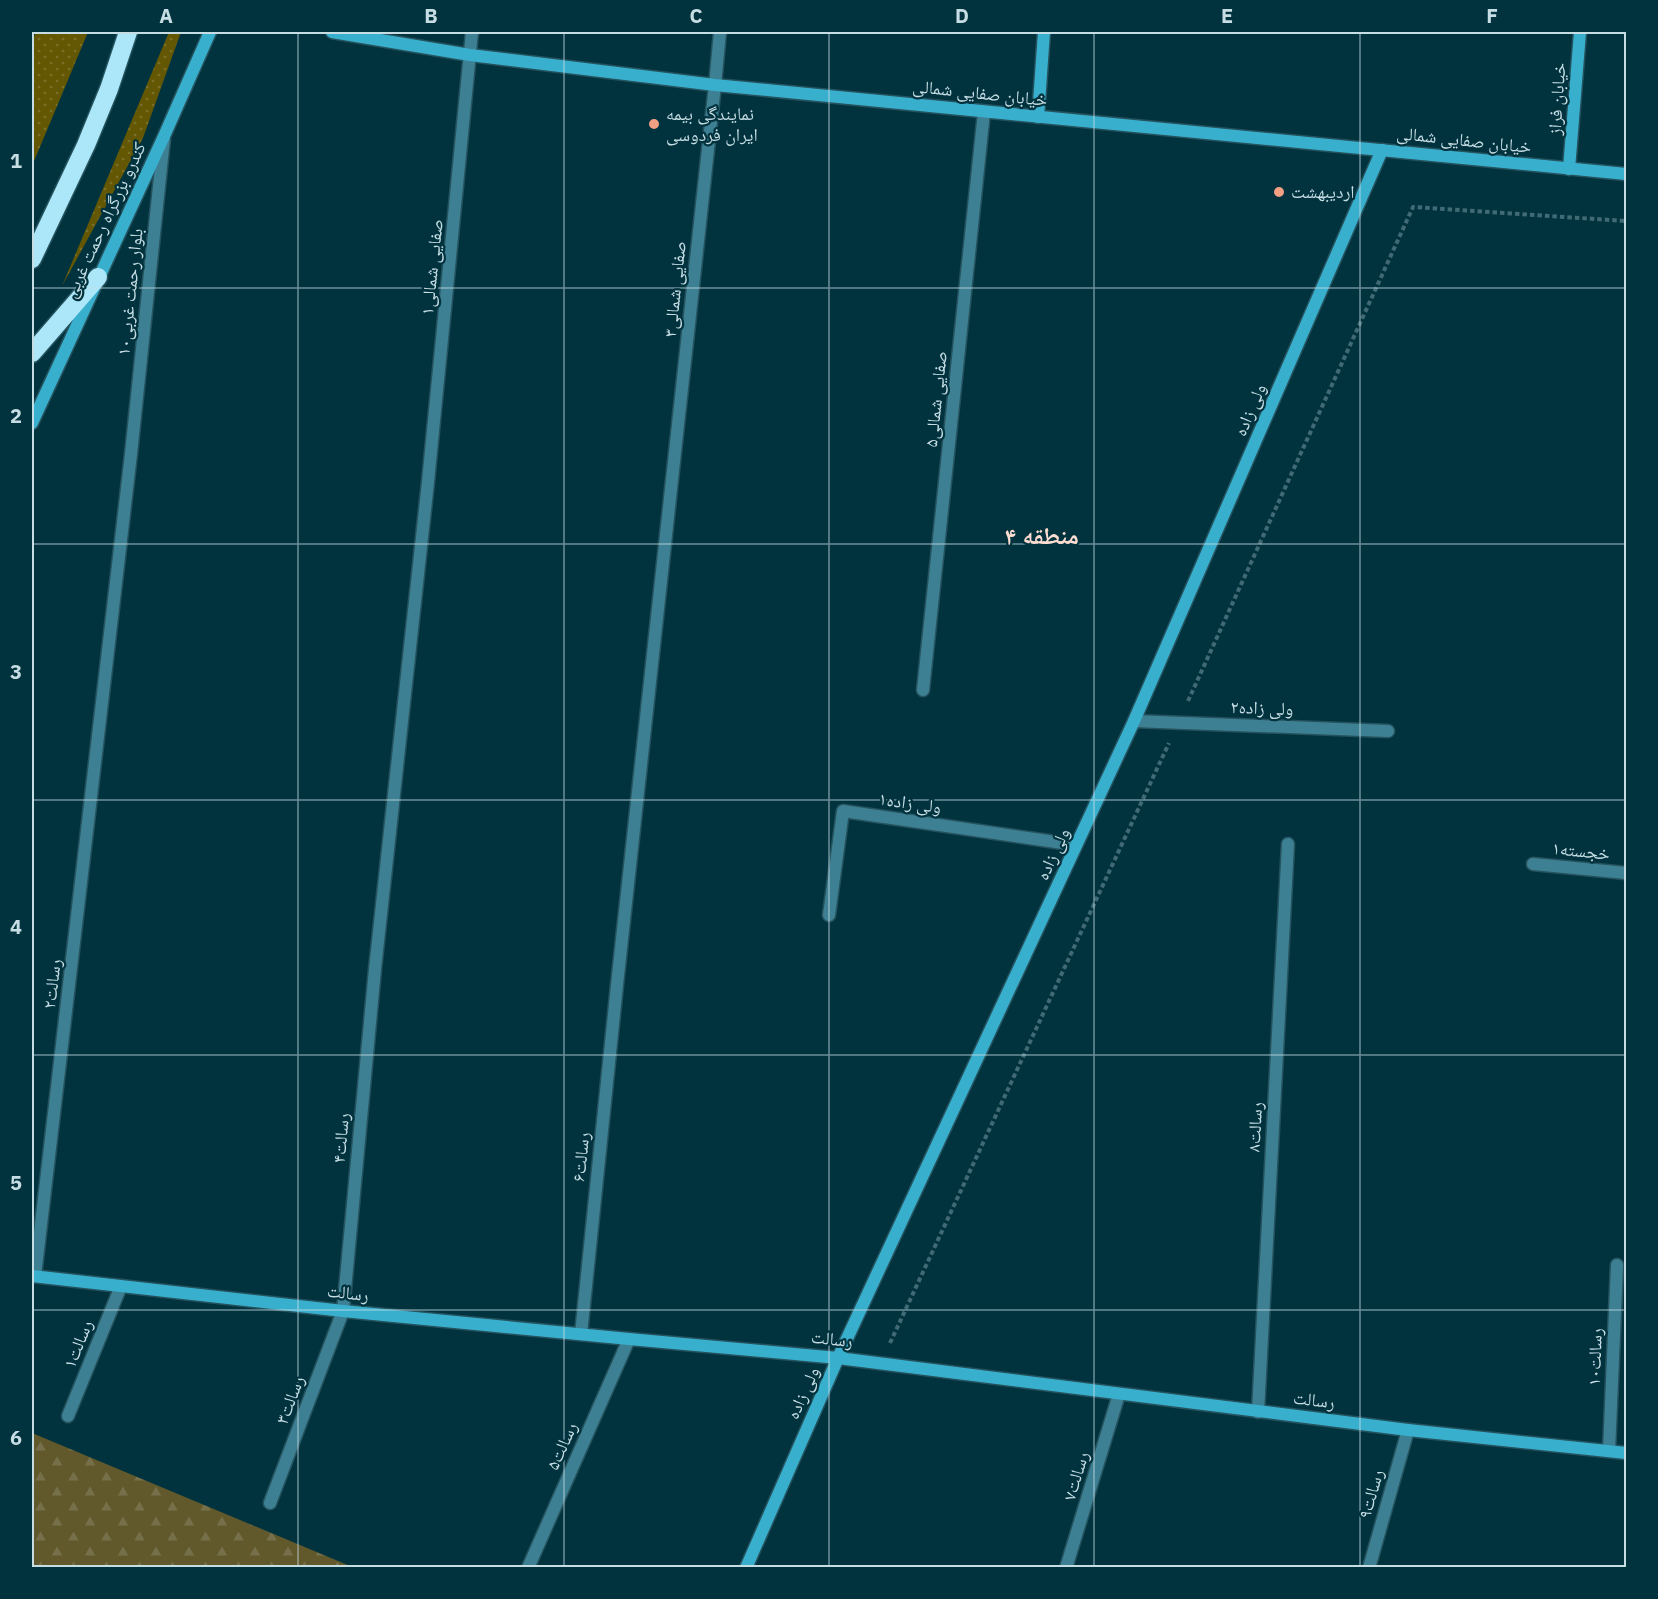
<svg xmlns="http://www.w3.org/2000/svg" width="1658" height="1599" font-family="'IBM Plex Sans','Noto Naskh Arabic',sans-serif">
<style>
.grass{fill:url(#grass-dots)}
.forest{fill:url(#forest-firs)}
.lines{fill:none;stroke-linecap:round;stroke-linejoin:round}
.street-casing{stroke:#24525d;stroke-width:15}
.secondary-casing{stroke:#24525d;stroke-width:15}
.highway-casing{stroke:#24525d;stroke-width:21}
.path{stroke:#406a74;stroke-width:4;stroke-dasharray:4.5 3;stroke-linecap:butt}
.street{stroke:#3e8093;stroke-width:12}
.secondary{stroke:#39afce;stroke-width:12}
.highway{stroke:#ace7f9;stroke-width:18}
.grid{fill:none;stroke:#c6dde4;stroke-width:1.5;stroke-opacity:0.55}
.poi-dot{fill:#f39f83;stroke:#01333f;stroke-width:2}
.labels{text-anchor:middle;stroke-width:4.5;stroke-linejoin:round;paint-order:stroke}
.street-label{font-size:18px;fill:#c6dde4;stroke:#01333f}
.poi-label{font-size:18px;fill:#c6dde4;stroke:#01333f;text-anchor:start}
.district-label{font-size:24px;font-weight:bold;fill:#fddcd1;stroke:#01333f}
.neatline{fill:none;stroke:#c6dde4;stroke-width:2}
.grid-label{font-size:20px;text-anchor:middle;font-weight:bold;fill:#c6dde4}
</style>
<defs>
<pattern id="grass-dots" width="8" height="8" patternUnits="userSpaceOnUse" patternTransform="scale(1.5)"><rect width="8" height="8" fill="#645703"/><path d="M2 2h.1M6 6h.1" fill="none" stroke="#796f28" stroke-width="1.8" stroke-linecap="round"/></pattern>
<pattern id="forest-firs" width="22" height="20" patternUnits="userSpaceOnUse" patternTransform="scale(1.5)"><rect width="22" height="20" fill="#61592b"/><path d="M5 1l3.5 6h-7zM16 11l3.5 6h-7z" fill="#76704a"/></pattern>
</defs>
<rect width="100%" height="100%" fill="#01333f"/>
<g class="grass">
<polygon points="36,32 88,32 32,166 32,42"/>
<polygon points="169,32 181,32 143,138 62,286"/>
</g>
<polygon class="forest" points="32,1433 350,1566 32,1567"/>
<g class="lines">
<defs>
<g id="street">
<polyline points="923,690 984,112"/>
<polyline points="1134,721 1388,731"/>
<polyline points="1533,864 1626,873"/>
<polyline points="829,915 843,811 1076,845"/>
<polyline points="35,1276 131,454 164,139"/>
<polyline points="581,1334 617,985 715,85 720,32"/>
<polyline points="1258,1412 1288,844"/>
<polyline points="68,1416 121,1286"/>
<polyline points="1609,1451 1617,1265"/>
<polyline points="270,1503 343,1311 375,969 428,482 472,32"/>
<polyline points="528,1568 629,1339"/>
<polyline points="1066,1568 1119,1394"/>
<polyline points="1369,1568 1408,1430"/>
</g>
<g id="secondary">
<polyline points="332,32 470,55 715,85 1626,174"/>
<polyline points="1038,117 1044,32"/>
<polyline points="1569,169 1580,32"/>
<polyline points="32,423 165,134 210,32"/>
<polyline points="32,1276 343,1311 629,1339 838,1358 1408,1430 1626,1453"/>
<polyline points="746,1568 838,1358 1134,721 1382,150"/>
</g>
<g id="highway">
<polyline points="32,259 86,145 109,89 128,32"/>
<polyline points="32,353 98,277"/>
</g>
</defs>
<use href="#street" class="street-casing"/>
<use href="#secondary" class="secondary-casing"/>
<use href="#highway" class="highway-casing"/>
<g class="path">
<polyline points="1188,701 1413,207 1626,221"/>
<polyline points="890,1343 1169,743"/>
</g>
<use href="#street" class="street"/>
<use href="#secondary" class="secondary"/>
<use href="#highway" class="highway"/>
</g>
<path class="grid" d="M298,32V1568M564,32V1568M829,32V1568M1094,32V1568M1360,32V1568M32,288H1626M32,544H1626M32,800H1626M32,1055H1626M32,1310H1626"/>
<g class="poi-dot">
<circle cx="654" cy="124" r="6"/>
<circle cx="1279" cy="192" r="6"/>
</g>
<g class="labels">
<g class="street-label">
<text transform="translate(980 93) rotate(6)" y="6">خیابان صفایی شمالی</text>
<text transform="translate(1557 99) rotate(-86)" y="6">خیابان فراز</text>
<text transform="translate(1464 140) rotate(6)" y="6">خیابان صفایی شمالی</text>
<text transform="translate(105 220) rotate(-65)" y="6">کندرو بزرگراه رحمت غربی</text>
<text transform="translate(432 267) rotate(-84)" y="6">صفایی شمالی۱</text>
<text transform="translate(675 289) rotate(-84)" y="6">صفایی شمالی۳</text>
<text transform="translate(130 292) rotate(-84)" y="6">بلوار رحمت غربی۱۰</text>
<text transform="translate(936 399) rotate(-84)" y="6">صفایی شمالی۵</text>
<text transform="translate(1250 410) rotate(-67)" y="6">ولی زاده</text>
<text transform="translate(1262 708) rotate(2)" y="6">ولی زاده۲</text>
<text transform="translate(910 803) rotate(8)" y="6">ولی زاده۱</text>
<text transform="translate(1581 851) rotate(6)" y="6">خجسته۱</text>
<text transform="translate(1053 854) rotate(-65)" y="6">ولی زاده</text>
<text transform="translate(52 984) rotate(-83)" y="6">رسالت۲</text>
<text transform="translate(1255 1127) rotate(-87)" y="6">رسالت۸</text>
<text transform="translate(341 1138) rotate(-85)" y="6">رسالت۴</text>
<text transform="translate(581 1157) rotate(-84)" y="6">رسالت۶</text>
<text transform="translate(348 1293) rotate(6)" y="6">رسالت</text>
<text transform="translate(832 1339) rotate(6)" y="6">رسالت</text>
<text transform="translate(78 1344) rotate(-68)" y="6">رسالت۱</text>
<text transform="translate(1595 1357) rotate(-88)" y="6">رسالت۱۰</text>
<text transform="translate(803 1393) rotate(-66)" y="6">ولی زاده</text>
<text transform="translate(290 1400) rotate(-69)" y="6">رسالت۳</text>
<text transform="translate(1314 1400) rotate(7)" y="6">رسالت</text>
<text transform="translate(562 1446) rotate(-66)" y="6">رسالت۵</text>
<text transform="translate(1076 1476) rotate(-73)" y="6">رسالت۷</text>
<text transform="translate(1371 1494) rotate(-74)" y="6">رسالت۹</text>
</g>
<g class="poi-label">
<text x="666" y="120">نمایندگی بیمه<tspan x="666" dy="21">ایران فردوسی</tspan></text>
<text x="1291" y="198">اردیبهشت</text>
</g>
<g class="district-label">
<text x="1042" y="544">منطقه ۴</text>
</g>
</g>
<rect width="1658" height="1599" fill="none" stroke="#01333f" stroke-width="66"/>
<rect x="33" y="33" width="1592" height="1533" class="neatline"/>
<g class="grid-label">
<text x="166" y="23">A</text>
<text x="431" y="23">B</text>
<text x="696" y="23">C</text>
<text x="962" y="23">D</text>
<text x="1227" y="23">E</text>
<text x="1492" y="23">F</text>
<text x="16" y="168">1</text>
<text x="16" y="423">2</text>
<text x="16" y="679">3</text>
<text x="16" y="934">4</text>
<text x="16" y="1190">5</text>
<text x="16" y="1445">6</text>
</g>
</svg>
